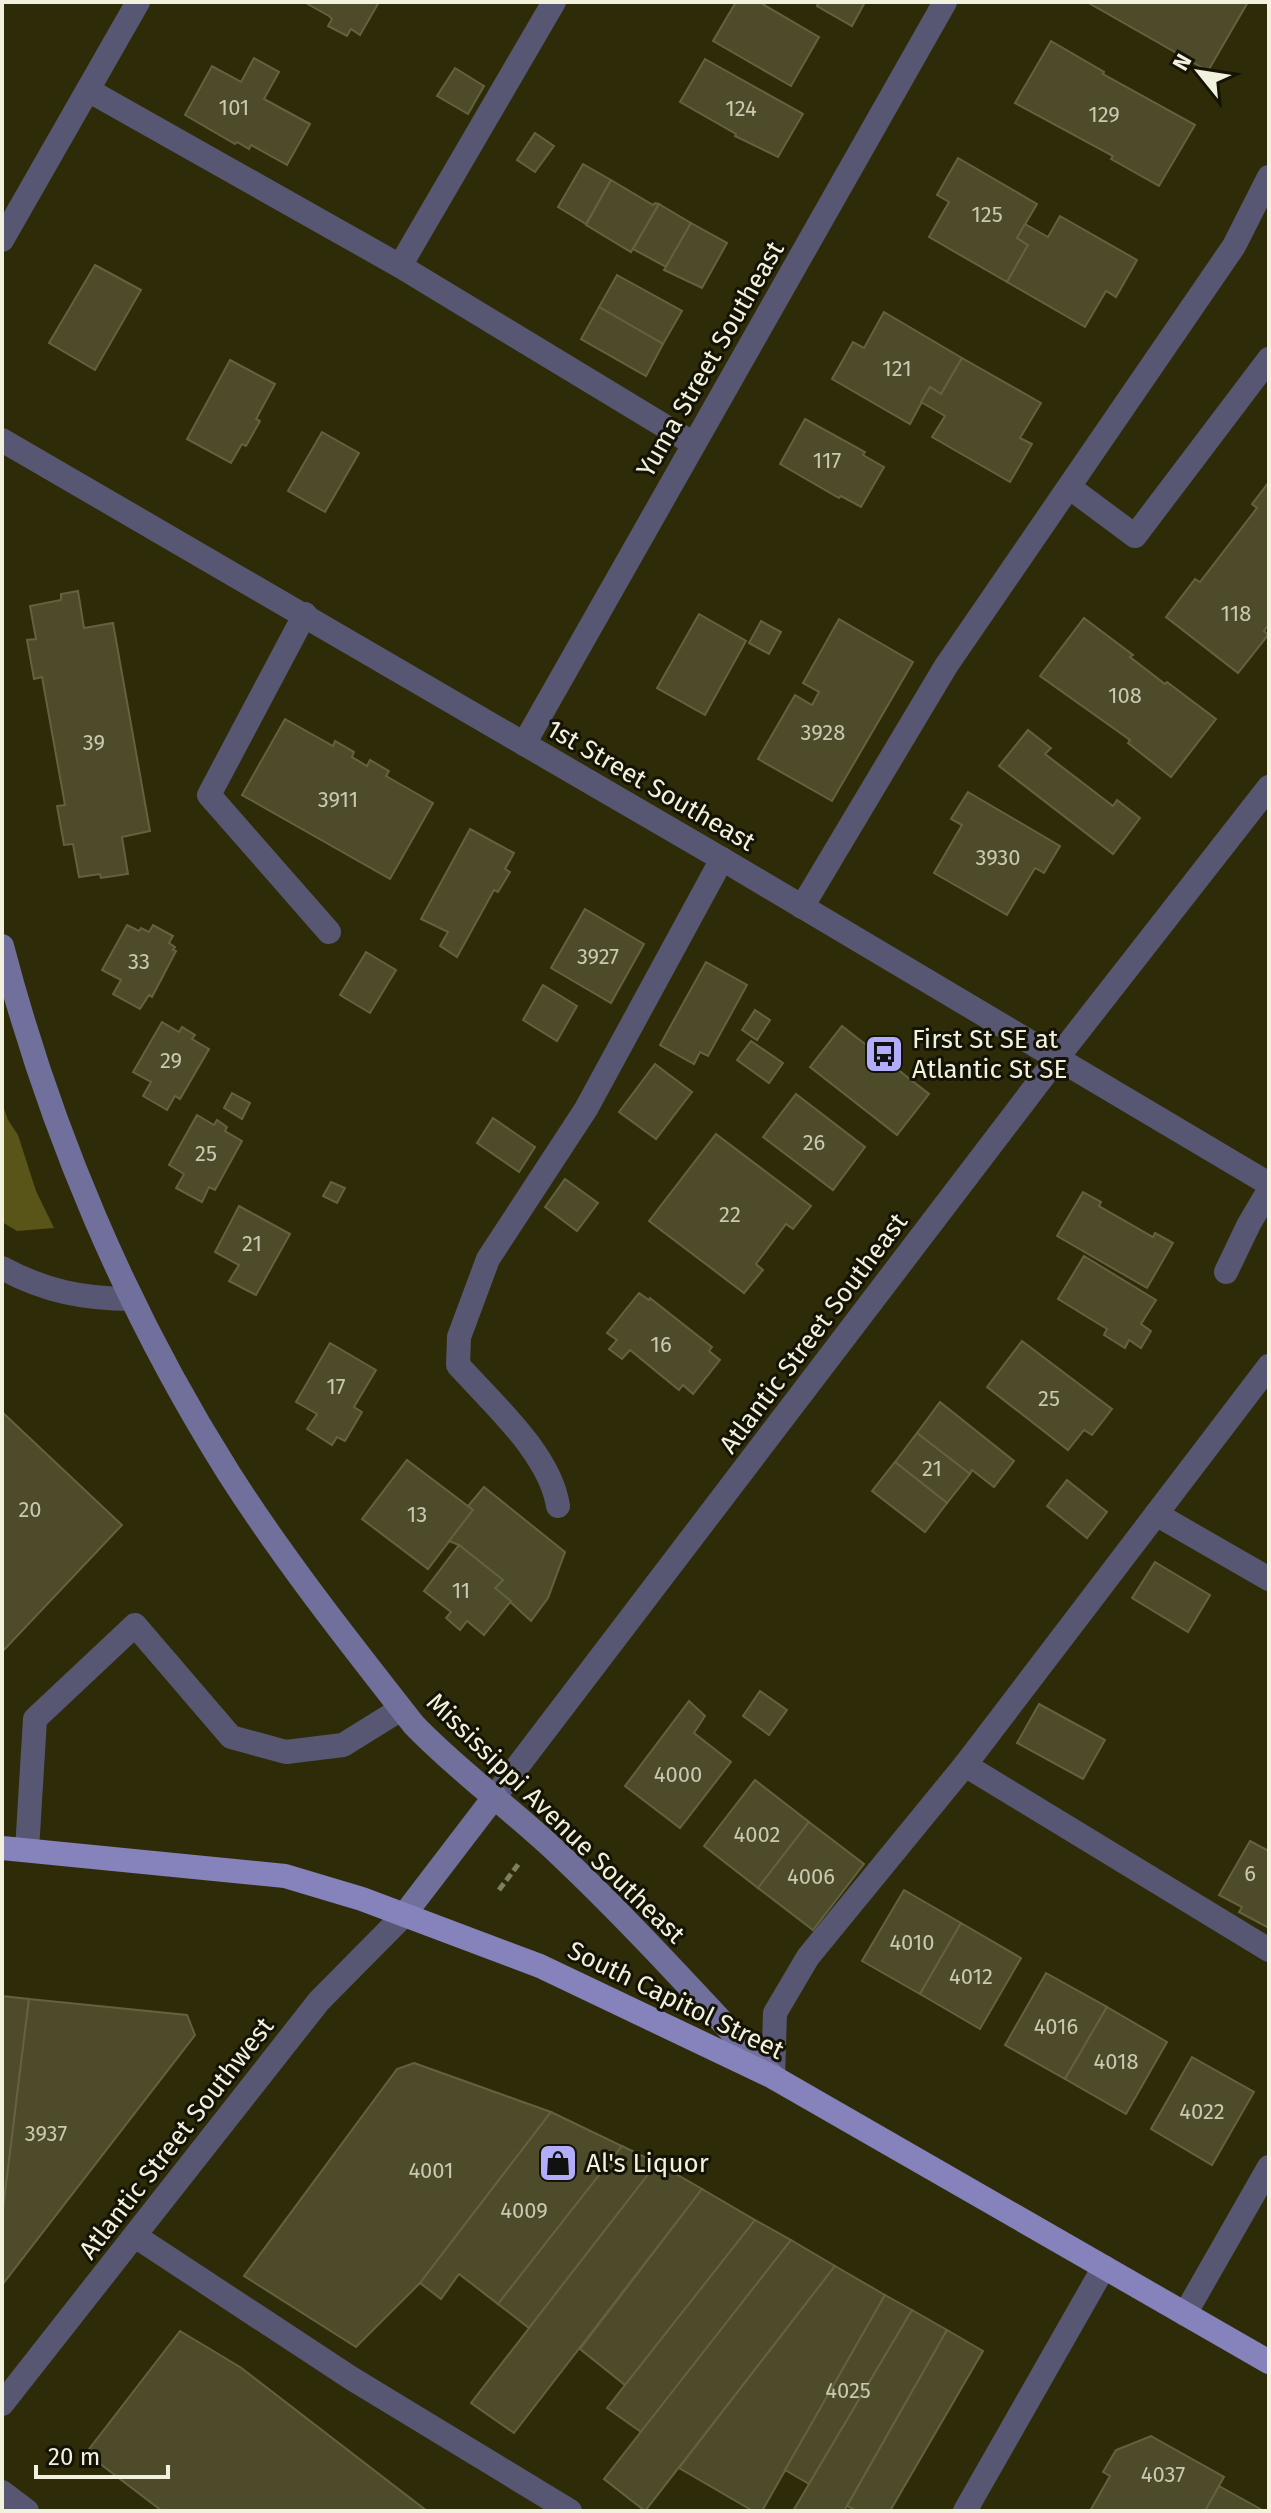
<svg xmlns="http://www.w3.org/2000/svg" width="1271" height="2513" font-family="'Fira Sans',sans-serif">
<style>
.green{fill:#595418}
.building{fill:#4d4b29;stroke:#64623e;stroke-width:2}
.lines{fill:none;stroke-linecap:round;stroke-linejoin:round}
.path{stroke:#7f7e60;stroke-width:5;stroke-dasharray:8 4;stroke-linecap:butt}
.service{stroke:#585773;stroke-width:24}
.minor{stroke:#585773;stroke-width:24}
.tertiary{stroke:#585773;stroke-width:24}
.secondary{stroke:#71709c;stroke-width:24}
.primary{stroke:#8582bc;stroke-width:24}
.labels{text-anchor:middle;stroke-width:6;stroke-linejoin:round;paint-order:stroke}
.number-label{font-size:22px;fill:#c9c8b0}
.street-label{font-size:26px;fill:#f2f1dd;stroke:#141306}
.poi-label{font-size:26px;fill:#f2f1dd;stroke:#141306;text-anchor:start}
</style>
<rect width="100%" height="100%" fill="#2e2c08"/>
<polygon class="green" points="2,1103 8,1120 18,1135 36,1191 54,1228 17,1231 2,1222"/>
<g class="building">
<polygon points="304,2 379,2 360,35 351,29 347,36 328,26 332,19 329,16"/>
<polygon points="736,2 759,2 819,37 791,86 713,41"/>
<polygon points="814,2 865,2 852,26 817,6 818,4"/>
<polygon points="1087,2 1248,2 1208,71"/>
<polygon points="1051,41 1104,72 1103,74 1195,125 1159,186 1111,159 1113,156 1015,103"/>
<polygon points="254,58 279,72 264,99 310,124 287,165 251,145 249,149 237,142 235,144 185,115 212,66 241,82"/>
<polygon points="705,59 803,114 778,157 735,136 736,134 680,102"/>
<polygon points="455,68 484,86 468,114 437,96"/>
<polygon points="535,133 554,146 535,172 517,160"/>
<polygon points="958,158 1037,204 1017,238 1028,245 1007,282 929,237 949,202 937,195"/>
<polygon points="583,164 611,180 586,224 558,207"/>
<polygon points="611,180 653,205 655,203 659,204 631,252 586,225"/>
<polygon points="659,204 691,223 666,267 633,249"/>
<polygon points="1060,216 1137,260 1116,297 1106,291 1085,327 1007,282 1028,245 1017,238 1025,224 1048,237"/>
<polygon points="691,223 727,243 702,288 664,270"/>
<polygon points="95,265 141,290 95,370 49,343"/>
<polygon points="617,275 682,311 663,344 599,307"/>
<polygon points="599,307 663,344 646,376 581,339"/>
<polygon points="884,312 962,358 941,394 930,387 910,424 832,379 853,342 864,348"/>
<polygon points="962,358 1041,403 1020,438 1032,444 1010,482 932,437 945,416 921,402 930,387 941,394"/>
<polygon points="230,360 275,384 256,419 260,421 246,446 242,444 231,463 187,439"/>
<polygon points="805,419 865,452 863,455 884,467 861,507 841,496 839,498 780,464"/>
<polygon points="322,432 359,453 325,512 288,491"/>
<polygon points="1269,482 1269,624 1264,631 1268,635 1238,673 1166,617 1195,579 1200,582 1257,508 1252,504"/>
<polygon points="78,591 84,628 113,623 150,831 122,837 128,874 101,878 100,874 79,877 73,844 64,845 57,806 65,805 42,677 34,679 27,640 36,639 30,606 61,600 61,594"/>
<polygon points="699,614 746,641 705,715 657,688"/>
<polygon points="1084,618 1133,655 1130,657 1165,684 1167,682 1216,719 1171,777 1128,743 1130,740 1040,676"/>
<polygon points="839,619 913,662 832,801 758,759 795,695 812,705 819,692 803,683"/>
<polygon points="761,621 781,632 769,654 749,643"/>
<polygon points="285,719 333,746 335,741 354,752 352,757 367,766 370,760 389,771 386,776 433,803 390,879 242,795"/>
<polygon points="1028,730 1051,748 1045,754 1113,806 1117,800 1140,818 1113,854 999,766"/>
<polygon points="968,792 1060,846 1044,873 1035,868 1007,915 934,873 962,825 951,819"/>
<polygon points="470,829 514,853 505,869 510,872 498,892 494,890 457,957 440,946 448,932 421,919"/>
<polygon points="585,909 644,944 611,1003 551,968"/>
<polygon points="127,925 139,931 141,928 149,932 153,925 173,936 169,943 175,947 173,950 176,951 152,997 149,995 140,1009 113,994 121,980 102,970"/>
<polygon points="366,952 396,970 370,1013 340,995"/>
<polygon points="706,962 747,985 708,1056 700,1052 694,1064 660,1045"/>
<polygon points="543,985 577,1006 557,1041 523,1020"/>
<polygon points="755,1010 770,1020 757,1040 742,1030"/>
<polygon points="162,1022 179,1032 182,1027 195,1035 192,1039 209,1049 180,1099 175,1096 167,1110 143,1096 151,1082 133,1072"/>
<polygon points="842,1026 929,1094 897,1135 810,1067"/>
<polygon points="751,1041 783,1063 769,1083 737,1060"/>
<polygon points="655,1064 692,1092 656,1139 619,1112"/>
<polygon points="232,1093 250,1103 242,1119 224,1108"/>
<polygon points="796,1094 865,1147 833,1190 763,1137"/>
<polygon points="197,1115 214,1125 217,1120 227,1127 225,1131 242,1141 215,1190 209,1187 202,1202 176,1188 184,1174 169,1165"/>
<polygon points="493,1118 535,1147 519,1172 477,1143"/>
<polygon points="716,1134 811,1206 793,1229 786,1224 756,1264 763,1270 744,1293 649,1221"/>
<polygon points="565,1179 598,1203 577,1231 545,1207"/>
<polygon points="331,1182 345,1188 337,1203 323,1196"/>
<polygon points="1083,1192 1101,1202 1099,1206 1153,1237 1155,1233 1173,1243 1147,1288 1057,1236"/>
<polygon points="239,1206 290,1234 256,1295 229,1281 239,1265 215,1252"/>
<polygon points="1084,1256 1156,1300 1141,1324 1151,1331 1141,1348 1129,1340 1125,1348 1104,1335 1107,1329 1058,1299"/>
<polygon points="639,1293 649,1300 650,1298 712,1347 709,1351 720,1360 693,1394 683,1385 679,1390 630,1350 622,1359 609,1349 617,1340 607,1333"/>
<polygon points="1022,1341 1112,1409 1092,1435 1084,1430 1068,1450 987,1387"/>
<polygon points="330,1343 376,1370 354,1407 362,1412 345,1441 337,1437 332,1445 307,1429 317,1414 296,1402"/>
<polygon points="940,1402 1014,1461 994,1487 972,1470 970,1474 917,1433"/>
<polygon points="2,1412 122,1525 2,1652"/>
<polygon points="917,1433 970,1474 947,1503 895,1462"/>
<polygon points="407,1460 473,1510 428,1569 362,1519"/>
<polygon points="895,1462 947,1503 925,1532 872,1491"/>
<polygon points="1067,1480 1107,1512 1087,1538 1047,1506"/>
<polygon points="484,1487 565,1552 548,1598 531,1621 495,1588 503,1580 459,1545 449,1541 473,1510 468,1506"/>
<polygon points="459,1545 503,1580 495,1588 511,1601 484,1635 467,1621 460,1630 446,1618 451,1612 424,1591"/>
<polygon points="1155,1562 1210,1595 1188,1632 1132,1598"/>
<polygon points="760,1691 787,1710 769,1735 743,1716"/>
<polygon points="689,1701 705,1716 694,1733 731,1762 680,1828 625,1786"/>
<polygon points="1039,1704 1105,1740 1083,1779 1017,1743"/>
<polygon points="755,1780 809,1822 758,1888 704,1846"/>
<polygon points="809,1822 864,1864 813,1930 758,1888"/>
<polygon points="1250,1841 1269,1851 1269,1928 1239,1912 1242,1907 1219,1895"/>
<polygon points="904,1890 961,1923 920,1994 862,1961"/>
<polygon points="961,1923 1021,1958 980,2029 920,1994"/>
<polygon points="1046,1973 1107,2007 1065,2079 1005,2045"/>
<polygon points="2,1996 29,1999 2,2217"/>
<polygon points="29,1999 187,2015 195,2035 2,2285 2,2217"/>
<polygon points="1107,2007 1167,2042 1126,2114 1065,2079"/>
<polygon points="1192,2057 1254,2092 1212,2165 1151,2129"/>
<polygon points="414,2063 551,2112 420,2283 356,2347 244,2276 397,2069"/>
<polygon points="551,2112 622,2146 498,2304 459,2274 441,2299 420,2283"/>
<polygon points="622,2146 657,2163 529,2328 498,2304"/>
<polygon points="657,2163 702,2189 514,2433 471,2403"/>
<polygon points="702,2189 755,2220 625,2385 580,2349"/>
<polygon points="755,2220 791,2240 641,2432 607,2408"/>
<polygon points="791,2240 835,2266 645,2511 604,2479"/>
<polygon points="835,2266 885,2295 762,2511 753,2511 679,2468"/>
<polygon points="885,2295 912,2310 809,2484 785,2470"/>
<polygon points="912,2310 947,2330 844,2511 793,2511"/>
<polygon points="947,2330 983,2351 890,2511 857,2511 847,2506"/>
<polygon points="180,2331 240,2367 427,2511 162,2511 86,2453"/>
<polygon points="1151,2436 1224,2477 1205,2511 1090,2511 1110,2476 1103,2472 1116,2450"/>
<polygon points="1219,2486 1264,2511 1205,2511"/>
</g>
<g class="lines">
<polyline class="path" points="499,1890 520,1862"/>
<g class="service">
<polyline points="88,90 400,266 694,444"/>
<polyline points="400,266 554,2"/>
<polyline points="1069,487 1135,536 1269,359"/>
<polyline points="305,614 209,795 329,932"/>
<polyline points="802,907 946,666 1234,246 1269,177"/>
<polyline points="1226,1272 1249,1224 1269,1190"/>
<path d="M558,1506C550,1454 493,1404 458,1365L459,1337L488,1259L586,1109L722,859"/>
<polyline points="1156,1514 1269,1579"/>
<polyline points="965,1765 1269,1950"/>
<polyline points="27,1850 35,1719 135,1625 231,1737 286,1752 343,1745 401,1709"/>
<polyline points="773,2077 775,2013 808,1957 965,1765 1269,1366"/>
<polyline points="135,2236 351,2378 570,2511"/>
<polyline points="965,2511 1104,2267"/>
</g>
<g class="minor">
<polyline points="2,240 138,2"/>
<polyline points="2,440 722,859 1269,1184"/>
<polyline points="524,744 945,2"/>
<path d="M2,1268C44,1291 84,1299 132,1299"/>
<polyline points="1185,2314 1269,2167"/>
<polyline points="2,2404 319,2001 404,1915"/>
<polyline points="2,2492 27,2511"/>
</g>
<polyline class="tertiary" points="495,1796 1058,1057 1269,787"/>
<g class="secondary">
<path d="M2,946C50,1130 126,1310 228,1472C284,1560 349,1642 414,1725C459,1772 513,1810 560,1855C634,1925 702,2001 772,2075"/>
<polyline points="404,1915 495,1796"/>
</g>
<polyline class="primary" points="2,1848 285,1876 362,1899 540,1966 773,2077 1269,2362"/>
</g>
<defs>
<symbol id="bus-square" viewBox="-11 -11 22 22"><rect x="-9" y="-9" width="18" height="18" rx="4" fill="#b1adfa" stroke="#141306"/><path d="M-5-6H5V4H4V6H2V4H-2V6H-4V4H-5ZM-3.5-4V0h7V-4ZM-3.5 1.2v1.5H-2V1.2ZM2 1.2v1.5H3.5V1.2Z" fill="#111"/></symbol>
<symbol id="shop-square" viewBox="-11 -11 22 22"><rect x="-9" y="-9" width="18" height="18" rx="4" fill="#b1adfa" stroke="#141306"/><path d="M-5-2.5h2.3a2.7 3.5 0 0 1 5.4 0H5L5.5 6h-11ZM-1.5-2.5h3a1.5 2.3 0 0 0-3 0Z" fill="#111"/></symbol>
</defs>
<g fill-rule="evenodd">
<use href="#bus-square" x="862" y="1032" width="44" height="44"/>
<use href="#shop-square" x="536" y="2141" width="44" height="44"/>
</g>
<g class="labels">
<g class="number-label">
<text x="234" y="115">101</text>
<text x="741" y="116">124</text>
<text x="1104" y="122">129</text>
<text x="987" y="222">125</text>
<text x="897" y="376">121</text>
<text x="827" y="468">117</text>
<text x="1236" y="621">118</text>
<text x="1125" y="703">108</text>
<text x="823" y="740">3928</text>
<text x="94" y="750">39</text>
<text x="338" y="807">3911</text>
<text x="998" y="865">3930</text>
<text x="598" y="964">3927</text>
<text x="139" y="969">33</text>
<text x="171" y="1068">29</text>
<text x="814" y="1150">26</text>
<text x="206" y="1161">25</text>
<text x="730" y="1222">22</text>
<text x="252" y="1251">21</text>
<text x="661" y="1352">16</text>
<text x="336" y="1394">17</text>
<text x="1049" y="1406">25</text>
<text x="932" y="1476">21</text>
<text x="30" y="1517">20</text>
<text x="417" y="1522">13</text>
<text x="461" y="1598">11</text>
<text x="678" y="1782">4000</text>
<text x="757" y="1842">4002</text>
<text x="1250" y="1881">6</text>
<text x="811" y="1884">4006</text>
<text x="912" y="1950">4010</text>
<text x="971" y="1984">4012</text>
<text x="1056" y="2034">4016</text>
<text x="1116" y="2069">4018</text>
<text x="1202" y="2119">4022</text>
<text x="46" y="2141">3937</text>
<text x="431" y="2178">4001</text>
<text x="524" y="2218">4009</text>
<text x="848" y="2398">4025</text>
<text x="1163" y="2482">4037</text>
</g>
<g class="street-label">
<text transform="translate(710 359) rotate(-60)" y="9">Yuma Street Southeast</text>
<text transform="translate(651 785) rotate(30)" y="9">1st Street Southeast</text>
<text transform="translate(813 1333) rotate(-53)" y="9">Atlantic Street Southeast</text>
<text transform="translate(556 1818) rotate(44)" y="9">Mississippi Avenue Southeast</text>
<text transform="translate(676 2000) rotate(26)" y="9">South Capitol Street</text>
<text transform="translate(176 2138) rotate(-52)" y="9">Atlantic Street Southwest</text>
</g>
<g class="poi-label">
<text x="912" y="1048">First St SE at<tspan x="912" dy="30">Atlantic St SE</tspan></text>
<text x="586" y="2172">Al's Liquor</text>
</g>
</g>
<rect width="1271" height="2513" fill="none" stroke="#f2f1dd" stroke-width="8"/>
<g transform="translate(1199 72) rotate(300)" stroke="#141306" stroke-width="6" paint-order="stroke">
<path d="M0-6L14 30L0 20L-14 30Z" fill="#f2f1dd"/>
<text y="-12" font-size="22" font-weight="bold" text-anchor="middle" fill="#f2f1dd">N</text>
</g>
<path d="M36 2465v12h132v-12" fill="none" stroke="#f2f1dd" stroke-width="4"/>
<text x="48" y="2465" font-size="24" fill="#f2f1dd" stroke="#141306" stroke-width="6" paint-order="stroke">20 m</text>
</svg>
